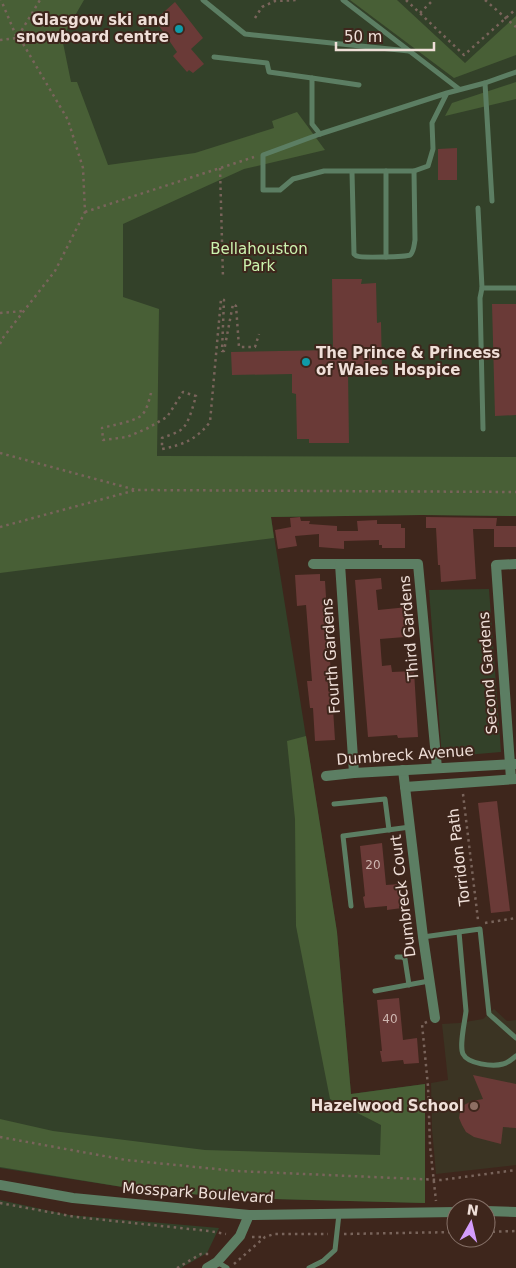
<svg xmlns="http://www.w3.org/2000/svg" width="516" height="1268" font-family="'DejaVu Sans',sans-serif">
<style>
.education{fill:#3b3423}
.green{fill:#334129}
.forest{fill:#485f36}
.building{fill:#6a3a37}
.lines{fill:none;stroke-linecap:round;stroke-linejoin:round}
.path{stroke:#79645b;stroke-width:2.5;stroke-dasharray:2.5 4;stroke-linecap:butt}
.service{stroke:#5c7e63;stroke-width:5}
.minor{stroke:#5c7e63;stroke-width:10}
.tertiary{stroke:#5c7e63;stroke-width:10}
.culture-dot{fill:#0f9aa8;stroke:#3e261c;stroke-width:2}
.education-dot{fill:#8d6e63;stroke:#3e261c;stroke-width:2}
.labels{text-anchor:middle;stroke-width:4;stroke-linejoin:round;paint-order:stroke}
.number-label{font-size:12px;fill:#ceb6b0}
.poi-label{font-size:15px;font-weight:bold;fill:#efdfd8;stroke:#3e261c;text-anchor:end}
.park-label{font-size:15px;fill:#ccf3af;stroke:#3e261c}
.street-label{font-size:15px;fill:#efdfd8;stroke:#3e261c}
</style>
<rect width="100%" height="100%" fill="#3e261c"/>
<polygon class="education" points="494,1009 507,1021 516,1020 516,1165 436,1174 432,1129 431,1083 448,1080 442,1024 459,1023 483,1019"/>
<g class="green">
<polygon points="0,0 516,0 516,516 422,515 271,517 337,932 351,1094 425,1084 425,1203 236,1198 135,1189 0,1168"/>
<polygon points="489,589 501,752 442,757 429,590"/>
<polygon points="0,1200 69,1215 219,1228 207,1253 181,1268 0,1268"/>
</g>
<g class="forest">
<polygon points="0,0 84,0 62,38 71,82 77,82 108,165 195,153 274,128 272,121 297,112 325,150 244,169 123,224 123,297 159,309 157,456 516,457 516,516 422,515 271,517 274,538 0,573"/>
<polygon points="350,0 397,0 465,63 516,16 516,55 454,78"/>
<polygon points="516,82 516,99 445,116 452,103"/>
<polygon points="306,736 337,932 351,1094 425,1084 425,1203 236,1198 135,1189 0,1167 0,1119 53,1131 205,1150 380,1155 381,1125 330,1099 296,926 295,819 287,741"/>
</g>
<g class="building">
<polygon points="175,2 203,38 191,49 204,64 193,73 189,70 187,72 173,56 177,52 155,20"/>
<polygon points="457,148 457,180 438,180 438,149"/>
<polygon points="332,279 362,279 361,284 376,283 377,323 381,322 382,372 348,372 349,443 309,443 309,439 297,439 296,394 292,393 292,374 232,375 231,352 333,350"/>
<polygon points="492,304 516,304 516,415 495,416"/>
<polygon points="300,517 301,521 310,521 309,524 337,526 337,531 358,531 357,521 377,520 377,524 401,524 401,528 405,528 405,548 382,548 382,545 379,545 379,540 344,541 344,549 319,547 319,534 295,536 297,546 278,549 275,530 291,527 290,518"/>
<polygon points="426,517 497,518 496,526 516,526 516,547 494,547 494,529 473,529 476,579 441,582 440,565 438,565 436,528 426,528"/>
<polygon points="320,574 320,581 325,581 335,740 315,741 313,708 310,708 307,681 312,681 306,605 297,606 295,575"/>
<polygon points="381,578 382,589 376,590 378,610 408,607 410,631 405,632 405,637 380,639 382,666 391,665 392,672 414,671 418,737 398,738 397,735 368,737 355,580"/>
<polygon points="497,801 510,911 491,913 478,803"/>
<polygon points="382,843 386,885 400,884 402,908 387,910 387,906 365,908 363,897 365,896 360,846"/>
<polygon points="399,998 403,1040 417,1038 419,1063 404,1064 403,1060 382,1062 380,1051 382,1051 377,1000"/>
<polygon points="473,1075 516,1084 516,1128 503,1127 501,1144 474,1137 466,1132 462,1125 459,1118 460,1112 464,1105 472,1101 483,1099"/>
</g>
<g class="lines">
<g class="path">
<polyline points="406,0 464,55 516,9"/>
<polyline points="485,0 516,27"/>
<polyline points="420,13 433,0"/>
<polyline points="255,18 262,7 275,1 298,0"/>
<polyline points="0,40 17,38 40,0"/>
<polyline points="220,168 223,278"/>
<polyline points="85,212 254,157"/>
<polyline points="0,313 23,311"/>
<polyline points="0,344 2,339 55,271 85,212 83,168 68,120 22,42 17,38 1,0"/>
<path d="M151,393C149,400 147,410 142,415C134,422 112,425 102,428L103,440L127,437L148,428L167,417L183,392L196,396C193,406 190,419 184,427C179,433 169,435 162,438V449C183,445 197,439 210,422L221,299L224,300L222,351H224L233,304L236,306L239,347H255L259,334"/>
<polyline points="0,453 136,490 516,492"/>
<polyline points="0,527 136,490"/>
<polyline points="463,794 478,920"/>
<polyline points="485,923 516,918"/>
<polyline points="427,1022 422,1024 428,1086 430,1146 436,1201"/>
<polyline points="0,1137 126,1160 236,1171 441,1180 516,1170"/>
<polyline points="0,1203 76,1217 209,1231 226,1234"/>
<polyline points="486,1232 516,1231"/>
<polyline points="344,1234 456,1232"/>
<polyline points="252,1237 265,1237"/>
<polyline points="234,1264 265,1237 274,1234 328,1234"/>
<polyline points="177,1268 201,1254 209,1254"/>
</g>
<g class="service">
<polyline points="203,0 245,34 409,51"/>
<polyline points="343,0 459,89"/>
<polyline points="214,57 267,63 269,72 312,78"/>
<polyline points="485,83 492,201"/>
<polyline points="447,93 432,123 433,149 428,166 414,171 324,171 293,179 280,190 263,190 263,155 320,134 447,93 485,83 516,72"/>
<polyline points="320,134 312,124 312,78 359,85"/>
<polyline points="386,171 386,257"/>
<path d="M352,172L354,254C355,255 356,256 357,256C361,258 406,257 410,255C414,252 414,245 415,240L414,171"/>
<polyline points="478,208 482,288 516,288"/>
<polyline points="482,288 480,298 483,429"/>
<polyline points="334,804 385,799 389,830"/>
<polyline points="351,906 343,836 410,827"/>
<path d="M459,932L466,1011C465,1021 459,1046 463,1054C468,1064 493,1067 503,1064C508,1063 512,1059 516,1056"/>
<polyline points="423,937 480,929 489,1014 516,1038"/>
<polyline points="397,957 402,957 405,959 409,985"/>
<polyline points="375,991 429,981"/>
<polyline points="217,1262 227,1268"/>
<polyline points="309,1268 323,1261 335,1250 339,1214"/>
</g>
<g class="minor">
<polyline points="313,564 340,564 354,773"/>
<polyline points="340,564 418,564 437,768"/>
<polyline points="403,770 423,937 435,1018"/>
<polyline points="326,776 354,773 515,764"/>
<polyline points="511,779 496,565 516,564"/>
<polyline points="405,787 516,779"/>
<polyline points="207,1268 217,1262 240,1236 249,1215"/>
</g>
<g class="tertiary">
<polyline points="0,1185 73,1198 249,1215 456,1212"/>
<polyline points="486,1211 516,1212"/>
</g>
</g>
<g class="culture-dot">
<circle cx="179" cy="29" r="5"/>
<circle cx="306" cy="362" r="5"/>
</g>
<circle class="education-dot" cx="474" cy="1106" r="5"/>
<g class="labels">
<g class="number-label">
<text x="373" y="869">20</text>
<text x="390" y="1023">40</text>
</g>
<g class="poi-label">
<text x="169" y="25">Glasgow ski and<tspan x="169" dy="17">snowboard centre</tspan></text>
<text x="316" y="358" text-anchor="start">The Prince &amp; Princess<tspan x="316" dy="17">of Wales Hospice</tspan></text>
<text x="464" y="1111">Hazelwood School</text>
</g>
<g class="park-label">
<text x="259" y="254">Bellahouston<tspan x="259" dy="17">Park</tspan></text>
</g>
<g class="street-label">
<text transform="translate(409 628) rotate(-95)" y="5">Third Gardens</text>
<text transform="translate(331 656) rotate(-94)" y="5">Fourth Gardens</text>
<text transform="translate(488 673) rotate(-94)" y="5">Second Gardens</text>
<text transform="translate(405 755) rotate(-4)" y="5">Dumbreck Avenue</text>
<text transform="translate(459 857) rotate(-97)" y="5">Torridon Path</text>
<text transform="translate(403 896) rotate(-97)" y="5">Dumbreck Court</text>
<text transform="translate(198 1193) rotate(4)" y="5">Mosspark Boulevard</text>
</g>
</g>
<g transform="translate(471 1223) rotate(8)"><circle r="24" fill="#3e261c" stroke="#857067"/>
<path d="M0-4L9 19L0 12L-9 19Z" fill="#d39cfc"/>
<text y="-8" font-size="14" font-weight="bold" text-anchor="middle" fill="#efdfd8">N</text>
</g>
<path d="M336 42v8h98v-8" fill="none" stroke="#efdfd8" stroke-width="2.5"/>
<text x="344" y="42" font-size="15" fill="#efdfd8" stroke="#3e261c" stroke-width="4" paint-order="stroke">50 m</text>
</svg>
